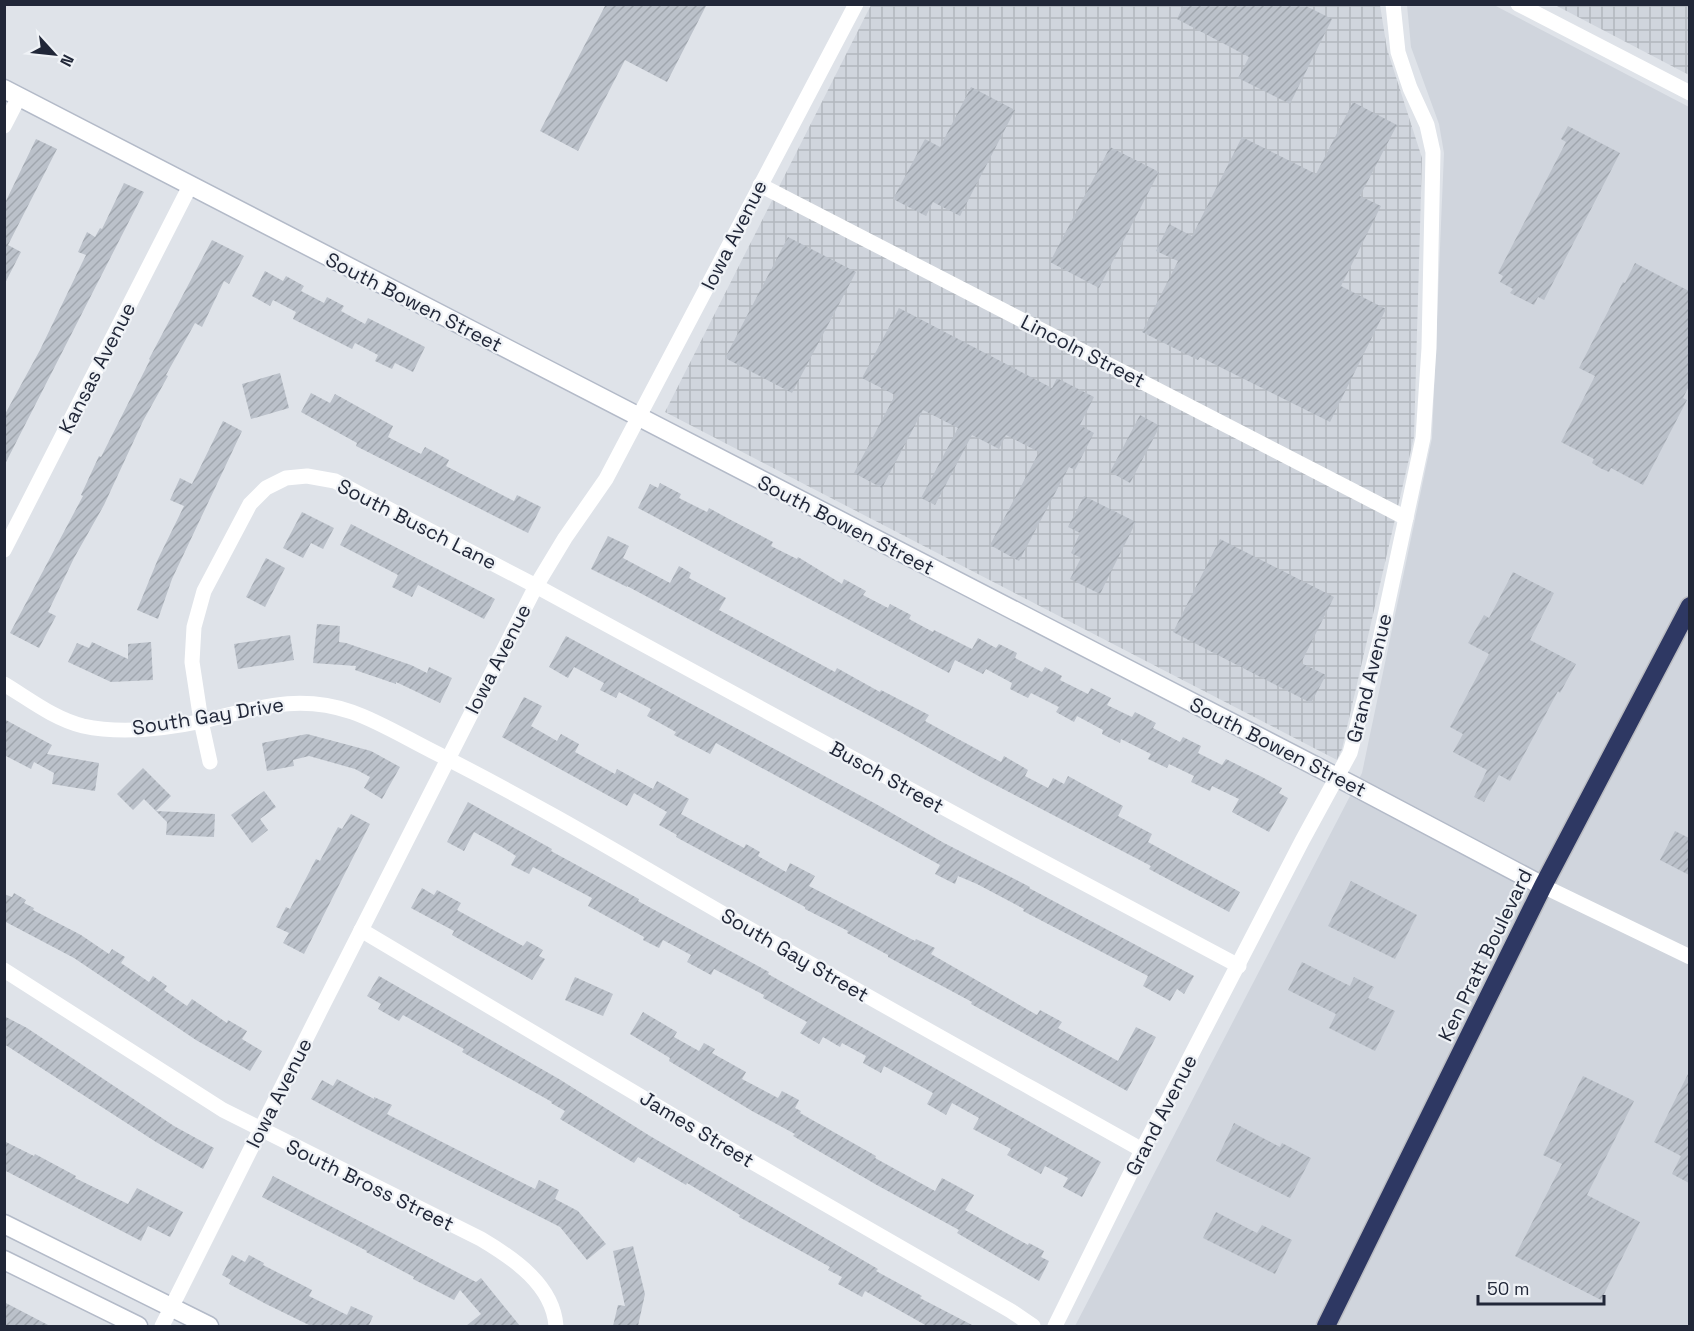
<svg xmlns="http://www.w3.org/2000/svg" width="1694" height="1331" font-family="'Space Grotesk',sans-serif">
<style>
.built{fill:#d0d5dd}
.industrial{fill:url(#industrial-grid)}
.building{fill:url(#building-hatch)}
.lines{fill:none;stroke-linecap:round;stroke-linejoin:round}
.secondary-casing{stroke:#b3bac8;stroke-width:21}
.highway-casing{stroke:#bcbec3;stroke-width:21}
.street{stroke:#fff;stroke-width:15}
.secondary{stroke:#fff;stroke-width:18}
.highway{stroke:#2e3863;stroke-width:18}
.labels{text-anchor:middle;stroke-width:4.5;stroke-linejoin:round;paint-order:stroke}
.street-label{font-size:20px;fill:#212738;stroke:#eff2f6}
</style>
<defs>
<pattern id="industrial-grid" width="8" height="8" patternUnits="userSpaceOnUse" patternTransform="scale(1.5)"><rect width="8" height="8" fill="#d0d5dd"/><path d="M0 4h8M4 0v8" fill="none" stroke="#b2b7be"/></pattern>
<pattern id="building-hatch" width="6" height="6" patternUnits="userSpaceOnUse" patternTransform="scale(1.5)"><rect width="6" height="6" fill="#bbc1ca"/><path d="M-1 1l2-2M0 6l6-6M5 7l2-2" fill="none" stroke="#a0a6ae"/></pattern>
</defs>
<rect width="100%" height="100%" fill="#dfe3e9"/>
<polygon class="built" points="1407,5 1494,5 1689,107 1689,1326 1075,1326 1362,773 1432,438 1444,153 1439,124 1411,47"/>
<g class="industrial">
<polygon points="871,5 1380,5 1387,49 1422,158 1414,437 1342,749 1337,760 665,412"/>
<polygon points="1555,5 1689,5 1689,75"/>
</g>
<g class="building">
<polygon points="606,4 707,4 667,82 625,60 578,151 540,131"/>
<polygon points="1184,4 1302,4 1332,19 1290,104 1238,78 1249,57 1177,19"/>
<polygon points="971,87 1015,110 960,216 933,202 926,216 893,199 925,139 940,147"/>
<polygon points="1353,102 1397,125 1360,196 1381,206 1341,286 1386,309 1330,422 1200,357 1198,360 1142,332 1178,261 1156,251 1169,224 1192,236 1242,137 1316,174"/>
<polygon points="1568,126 1620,153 1544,300 1538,297 1534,305 1510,293 1513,289 1500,282 1503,276 1498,273 1566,142 1561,139"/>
<polygon points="36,139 57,149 8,245 21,252 4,285 4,205"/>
<polygon points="1110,147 1159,172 1099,288 1050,262"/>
<polygon points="124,183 144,192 4,466 4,416 40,350 82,263 86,255 78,252 87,232 95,237 100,228 102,229"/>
<polygon points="788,237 856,272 792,393 725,358"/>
<polygon points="212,240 244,256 229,284 224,281 202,327 195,323 166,375 168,376 143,421 104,505 74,558 48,612 56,616 39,648 10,633 83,496 81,495 99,456 101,457 150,360 149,359"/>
<polygon points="1635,263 1689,291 1689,386 1683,398 1687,400 1643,485 1611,468 1609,472 1600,468 1592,463 1594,459 1561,442 1595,376 1579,368 1623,282 1625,283"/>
<polygon points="265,271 283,281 286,276 304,286 301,291 324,303 327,297 344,306 341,311 365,324 368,318 425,347 413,372 395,363 392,369 375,361 378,355 355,343 352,349 293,319 296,312 273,300 270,306 252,296"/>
<polygon points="899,308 1052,388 1057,378 1094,397 1080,425 1094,433 1075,470 1069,467 1019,561 990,545 1039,452 1006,435 999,449 972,435 935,505 921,498 958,428 923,410 882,488 854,473 895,395 862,378"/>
<polygon points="280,373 289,408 251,419 242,384"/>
<polygon points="311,393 330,403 335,394 393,426 388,437 421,454 425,447 449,460 446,466 514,501 517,495 541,507 528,533 356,446 357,443 301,412"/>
<polygon points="1140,415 1160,426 1130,483 1110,472"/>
<polygon points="223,421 242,431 172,579 158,619 137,610 158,559 184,506 170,500 180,478 192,484"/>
<polygon points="660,483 681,494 679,498 707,512 709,508 729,519 773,542 771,546 797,559 798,557 842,584 844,579 866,591 863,595 888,608 890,604 911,615 909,619 933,632 934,630 972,649 978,638 996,648 999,644 1017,653 1015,658 1042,672 1045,667 1062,676 1060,680 1088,694 1091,688 1111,698 1107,705 1132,717 1135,712 1156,723 1153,728 1180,742 1183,737 1201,746 1198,753 1222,765 1226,759 1262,777 1282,788 1279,793 1288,798 1269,832 1232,812 1239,799 1212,786 1210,791 1191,782 1194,776 1169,764 1167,768 1148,759 1151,754 1121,739 1120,743 1102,734 1103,730 1077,716 1074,722 1056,712 1059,707 1031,693 1028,698 1010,689 1012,683 986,669 983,674 955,660 949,673 638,508 650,484 658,488"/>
<polygon points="1084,496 1136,522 1100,594 1070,579 1081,558 1071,553 1080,533 1068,527"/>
<polygon points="302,512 334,528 323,549 311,543 303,558 283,548"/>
<polygon points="351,524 495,599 484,619 418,585 412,597 392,587 398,575 340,545"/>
<polygon points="608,536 629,546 623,558 670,583 679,566 691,573 689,578 726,598 719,610 835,672 837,668 880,692 881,690 929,715 925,721 945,732 1001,762 1004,756 1028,770 1025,776 1048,788 1053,778 1064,784 1068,776 1123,806 1118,816 1152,834 1148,842 1240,892 1229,912 1149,869 1151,866 982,778 898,731 627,586 627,587 591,569"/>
<polygon points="1220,539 1334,597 1301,663 1326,675 1311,703 1173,632"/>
<polygon points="266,558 285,568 265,607 246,597"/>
<polygon points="1513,572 1554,593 1530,640 1576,664 1560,693 1558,691 1510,781 1499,775 1484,802 1474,797 1487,770 1453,752 1463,734 1450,727 1489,654 1468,643 1484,615 1489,618"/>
<polygon points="317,624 340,626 339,642 346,643 411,665 427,673 429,667 452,678 440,703 396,682 396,684 355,670 356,666 313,663"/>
<polygon points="290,635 294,660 238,669 234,644"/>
<polygon points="566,636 876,804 944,843 1030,887 1029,888 1194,976 1184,994 1177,989 1170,1001 1143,986 1148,976 1023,911 1024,909 977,884 958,876 955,884 935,874 940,865 716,743 710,754 674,735 676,732 647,716 651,709 619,692 616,698 600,690 604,683 574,667 568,678 549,667"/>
<polygon points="92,642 128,659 128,644 151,642 153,680 111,682 68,662 77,643 89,648"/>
<polygon points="524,697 542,706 531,726 557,741 561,734 579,744 575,752 615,774 617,769 653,789 657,781 689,799 681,814 744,848 746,844 760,852 758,856 786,872 790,863 815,876 809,886 915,941 916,939 935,948 931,954 1037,1015 1040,1010 1062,1022 1058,1028 1118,1061 1136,1027 1156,1037 1127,1091 971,1004 972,1002 888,957 888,955 847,933 848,931 805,909 805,907 676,837 677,835 659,825 667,812 634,793 627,806 502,737"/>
<polygon points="4,719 52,745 47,754 99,763 95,791 52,784 54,773 34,762 31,769 4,755"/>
<polygon points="307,734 371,751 400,767 382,799 364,788 370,777 355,769 309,756 293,760 294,766 267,771 262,743"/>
<polygon points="143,768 171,796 156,811 144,799 133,810 117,794"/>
<polygon points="264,791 276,807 260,819 268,830 252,843 231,815"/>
<polygon points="468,802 552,849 551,851 639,899 638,901 769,972 768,974 1101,1162 1082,1197 1063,1187 1068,1178 1045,1166 1041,1174 1007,1155 1011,1149 973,1129 979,1118 952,1103 946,1115 927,1104 933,1093 884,1066 881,1073 863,1063 866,1056 842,1043 840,1047 823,1037 819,1044 800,1033 807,1022 763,998 764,995 714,969 711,975 687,962 691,955 663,940 659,948 643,940 644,937 588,906 592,898 533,867 529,874 511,865 516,856 502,847 474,832 464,851 447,842"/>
<polygon points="156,811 215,814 214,837 166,835 167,822"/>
<polygon points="351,814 370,824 304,954 283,943 289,933 276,927 286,907 290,909 316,859 320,861 338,827 342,829"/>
<polygon points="1675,831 1689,838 1689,875 1660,860"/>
<polygon points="1351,881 1417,915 1395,959 1328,926"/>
<polygon points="422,888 434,895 437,890 461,903 457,910 523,946 527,941 543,950 539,956 545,959 532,980 452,935 454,931 411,908"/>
<polygon points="14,893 26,900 24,903 34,908 33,910 81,935 109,954 112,949 125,957 121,963 127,967 149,982 153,976 167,986 164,990 187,1006 192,999 227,1023 228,1020 247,1031 242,1039 262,1051 250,1071 196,1040 74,958 4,921 4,894 12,897"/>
<polygon points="1302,962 1350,986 1354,977 1374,987 1368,998 1395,1011 1375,1051 1329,1028 1336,1014 1288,990"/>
<polygon points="379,976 559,1079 650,1136 878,1269 876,1271 922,1296 920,1298 974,1326 927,1326 865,1291 862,1297 838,1284 842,1277 828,1270 830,1267 739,1217 740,1215 687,1183 686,1185 638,1157 634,1163 560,1119 565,1111 551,1103 552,1102 462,1052 464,1049 403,1015 399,1021 378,1009 381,1004 367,996"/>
<polygon points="575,977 613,994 603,1016 565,1000"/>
<polygon points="643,1012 677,1032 674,1037 699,1051 704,1043 715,1049 712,1053 746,1072 742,1079 778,1098 782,1091 799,1100 795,1108 801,1111 800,1113 876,1156 875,1158 935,1191 942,1178 974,1195 965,1210 1028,1245 1029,1243 1044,1251 1041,1257 1049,1261 1039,1281 957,1233 959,1230 875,1184 793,1136 795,1134 752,1111 669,1061 670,1058 630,1034"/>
<polygon points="4,1016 27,1028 174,1126 214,1148 203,1169 156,1142 4,1044"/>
<polygon points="1689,1072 1689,1183 1672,1174 1681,1156 1654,1142"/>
<polygon points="1583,1076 1634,1101 1587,1195 1640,1222 1601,1300 1515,1256 1562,1164 1543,1155"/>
<polygon points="337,1079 374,1099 374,1097 392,1105 387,1114 515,1179 535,1189 539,1180 559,1190 555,1199 578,1211 606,1244 587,1260 560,1227 361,1126 311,1099 322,1080 333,1086"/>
<polygon points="1234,1123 1280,1147 1282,1143 1311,1158 1290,1198 1216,1161"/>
<polygon points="4,1141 34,1156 35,1154 76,1176 75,1178 128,1204 137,1188 183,1212 170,1237 148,1226 141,1241 4,1170"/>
<polygon points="273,1176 476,1282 481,1278 520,1326 466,1326 481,1314 460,1290 454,1300 413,1279 414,1277 366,1252 367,1251 262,1197"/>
<polygon points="1216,1212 1257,1233 1262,1225 1292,1240 1275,1274 1203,1238"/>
<polygon points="633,1246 645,1294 638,1326 613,1326 618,1305 625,1306 613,1251"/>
<polygon points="232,1255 245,1262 249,1255 264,1263 263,1265 312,1290 309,1296 347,1315 351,1306 373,1316 369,1325 371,1326 311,1326 266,1304 229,1284 231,1280 222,1275"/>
<polygon points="4,1302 50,1326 4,1326"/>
</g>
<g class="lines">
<defs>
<g id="secondary">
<polyline points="4,89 1354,786 1543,886"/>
<polyline points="4,1224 209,1326"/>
<polyline points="4,1260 138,1326"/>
</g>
<polyline id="highway" points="1326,1326 1543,886 1690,606"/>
</defs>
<use href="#secondary" class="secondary-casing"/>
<use href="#highway" class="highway-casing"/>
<g class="street">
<polyline points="1518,4 1690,93"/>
<polyline points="4,126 19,97"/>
<polyline points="760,185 1406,518"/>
<polyline points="4,550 190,186"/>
<path d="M4,684C29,699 54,719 83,726C120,734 165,729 203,721C256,709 297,693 352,712C378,721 408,739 432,751C516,793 597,840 677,887C831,977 987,1063 1142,1150"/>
<polyline points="210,762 201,721 192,662 194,627 204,591 250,504 266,488 286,478 307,476 335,481 536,586 1014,846 1239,966"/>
<polyline points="1543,886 1690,957"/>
<polyline points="361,930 714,1140 1011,1311 1033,1326"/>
<path d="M4,970L223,1110L481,1239C513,1258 553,1285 556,1326"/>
<polyline points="162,1326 320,1011 536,586 565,538 606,479 856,4"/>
<polyline points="1055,1326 1142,1150 1302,841 1350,753 1379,644 1423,438 1429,348 1433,152 1427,125 1410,88 1398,52 1393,4"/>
</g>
<use href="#secondary" class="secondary"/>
<use href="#highway" class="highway"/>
</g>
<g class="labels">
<g class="street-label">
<text transform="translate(734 235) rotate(-63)" y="7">Iowa Avenue</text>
<text transform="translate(414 302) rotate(27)" y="7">South Bowen Street</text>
<text transform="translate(1083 351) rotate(27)" y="7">Lincoln Street</text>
<text transform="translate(97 368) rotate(-63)" y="7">Kansas Avenue</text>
<text transform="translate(417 524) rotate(27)" y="7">South Busch Lane</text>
<text transform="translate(846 525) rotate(27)" y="7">South Bowen Street</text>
<text transform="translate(498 659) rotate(-63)" y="7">Iowa Avenue</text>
<text transform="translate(1369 678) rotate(-76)" y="7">Grand Avenue</text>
<text transform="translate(208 716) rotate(-9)" y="7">South Gay Drive</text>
<text transform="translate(1278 747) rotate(27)" y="7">South Bowen Street</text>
<text transform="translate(887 777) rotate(29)" y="7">Busch Street</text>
<text transform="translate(795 955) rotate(30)" y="7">South Gay Street</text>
<text transform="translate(1485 955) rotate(-64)" y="7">Ken Pratt Boulevard</text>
<text transform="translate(279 1093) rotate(-63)" y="7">Iowa Avenue</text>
<text transform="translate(1161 1115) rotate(-63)" y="7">Grand Avenue</text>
<text transform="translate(697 1129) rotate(31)" y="7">James Street</text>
<text transform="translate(370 1185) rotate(26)" y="7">South Bross Street</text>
</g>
</g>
<rect width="1694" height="1331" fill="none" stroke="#212738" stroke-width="12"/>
<g transform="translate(54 54) rotate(117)" stroke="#eff2f6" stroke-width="4.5" paint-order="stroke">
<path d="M0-4.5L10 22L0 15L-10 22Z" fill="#212738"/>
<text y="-9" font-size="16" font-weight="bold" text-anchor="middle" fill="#212738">N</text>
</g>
<path d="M1478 1295v9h126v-9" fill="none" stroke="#212738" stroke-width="3"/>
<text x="1487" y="1295" font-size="18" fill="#212738" stroke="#eff2f6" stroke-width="4.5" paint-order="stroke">50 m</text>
</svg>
